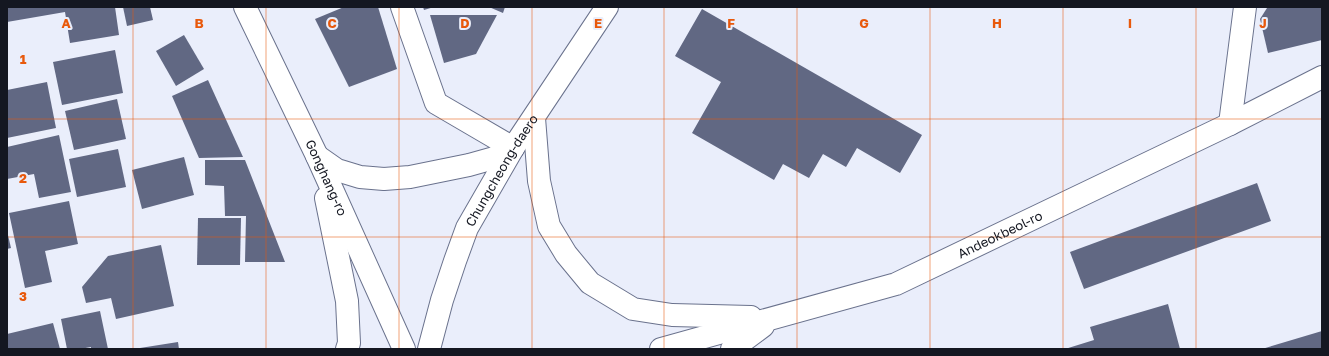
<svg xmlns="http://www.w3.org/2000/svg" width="1329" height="356" font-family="'Golos Text',sans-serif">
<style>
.building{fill:#616883}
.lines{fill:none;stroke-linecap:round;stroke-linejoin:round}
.street-casing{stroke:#6a728d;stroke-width:24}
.secondary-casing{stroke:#6a728d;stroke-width:24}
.street{stroke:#fff;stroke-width:22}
.secondary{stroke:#fff;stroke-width:22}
.grid{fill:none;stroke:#e8590c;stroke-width:1;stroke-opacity:0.55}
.labels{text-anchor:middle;stroke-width:4;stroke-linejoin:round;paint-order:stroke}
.street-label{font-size:13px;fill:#141721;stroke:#eaeefb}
.grid-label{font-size:13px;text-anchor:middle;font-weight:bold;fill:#e8590c;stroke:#eaeefb;stroke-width:4;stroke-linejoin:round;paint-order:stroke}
</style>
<rect width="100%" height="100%" fill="#eaeefb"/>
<g class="building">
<polygon points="7,7 115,7 119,35 70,43 65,12 7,22"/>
<polygon points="123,7 150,7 153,20 127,26"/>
<polygon points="344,7 378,7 397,69 349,87 315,19"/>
<polygon points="423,7 434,7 424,10"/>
<polygon points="489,7 505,7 503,13"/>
<polygon points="1272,7 1322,7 1322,40 1268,53 1260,19 1267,8"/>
<polygon points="702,9 922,135 900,173 857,148 846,167 823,154 809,178 783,164 774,180 692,133 721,82 675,56"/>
<polygon points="430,15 497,15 476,54 444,63"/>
<polygon points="184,35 204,69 176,86 156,51"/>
<polygon points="115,50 123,93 62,105 53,62"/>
<polygon points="208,80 243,157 199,158 172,96"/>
<polygon points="47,82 56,128 7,138 7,90"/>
<polygon points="117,99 126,139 74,150 65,111"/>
<polygon points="59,135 71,192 39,198 34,174 7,179 7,147"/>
<polygon points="118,149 126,187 77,197 69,159"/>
<polygon points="184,157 194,195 142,209 132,170"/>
<polygon points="205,160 245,160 285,262 245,262 246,216 225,216 224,186 205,185"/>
<polygon points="1257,183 1271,221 1084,289 1070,252"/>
<polygon points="69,201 78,244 45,251 52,282 25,288 9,213"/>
<polygon points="198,218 241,218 240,265 197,265"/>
<polygon points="7,231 11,248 7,249"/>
<polygon points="161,245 174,306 116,319 111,298 86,303 82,287 108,256"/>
<polygon points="1168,304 1180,349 1065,349 1094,340 1090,327"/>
<polygon points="100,311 108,349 91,349 91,347 80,349 67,349 61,319"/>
<polygon points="53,323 60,349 7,349 7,334"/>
<polygon points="1322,331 1322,349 1262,349"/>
<polygon points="178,342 179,349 140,349 140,348"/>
</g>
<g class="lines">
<defs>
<g id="street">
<polyline points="402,7 436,103 513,148"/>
<polyline points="1230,124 1245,7"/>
</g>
<g id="secondary">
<path id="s1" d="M245,7L317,156L404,349"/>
<polyline points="534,118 539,181 549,226 566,254 590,283 633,309 672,315 751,317"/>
<polyline points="317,156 337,170 360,177 384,179 410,177 469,165 494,158 513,148"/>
<polyline points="326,198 347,301 349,343 347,349"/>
<path id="s2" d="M429,349L442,300L455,261L467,228L513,148L607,7"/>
<path id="s3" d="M661,349L896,284L1230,124L1322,77"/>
<polyline points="732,349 763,326"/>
</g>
</defs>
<use href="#street" class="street-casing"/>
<use href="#secondary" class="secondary-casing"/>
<use href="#street" class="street"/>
<use href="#secondary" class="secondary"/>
</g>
<path class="grid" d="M133,7V349M266,7V349M399,7V349M532,7V349M664,7V349M797,7V349M930,7V349M1063,7V349M1196,7V349M7,119H1322M7,237H1322"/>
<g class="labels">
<g class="street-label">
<text dy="5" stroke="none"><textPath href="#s2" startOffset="194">Chungcheong-daero</textPath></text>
<text dy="5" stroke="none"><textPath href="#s1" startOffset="189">Gonghang-ro</textPath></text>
<text dy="5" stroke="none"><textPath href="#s3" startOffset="359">Andeokbeol-ro</textPath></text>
</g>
</g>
<g class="grid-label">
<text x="66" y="28">A</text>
<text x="199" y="28">B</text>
<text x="332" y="28">C</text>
<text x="465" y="28">D</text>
<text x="598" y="28">E</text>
<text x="731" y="28">F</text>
<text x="864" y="28">G</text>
<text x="997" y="28">H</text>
<text x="1130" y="28">I</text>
<text x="1263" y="28">J</text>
<text x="23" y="64">1</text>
<text x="23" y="183">2</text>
<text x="23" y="301">3</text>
</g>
<rect width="1329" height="356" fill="none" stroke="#141721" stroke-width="16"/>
</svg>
